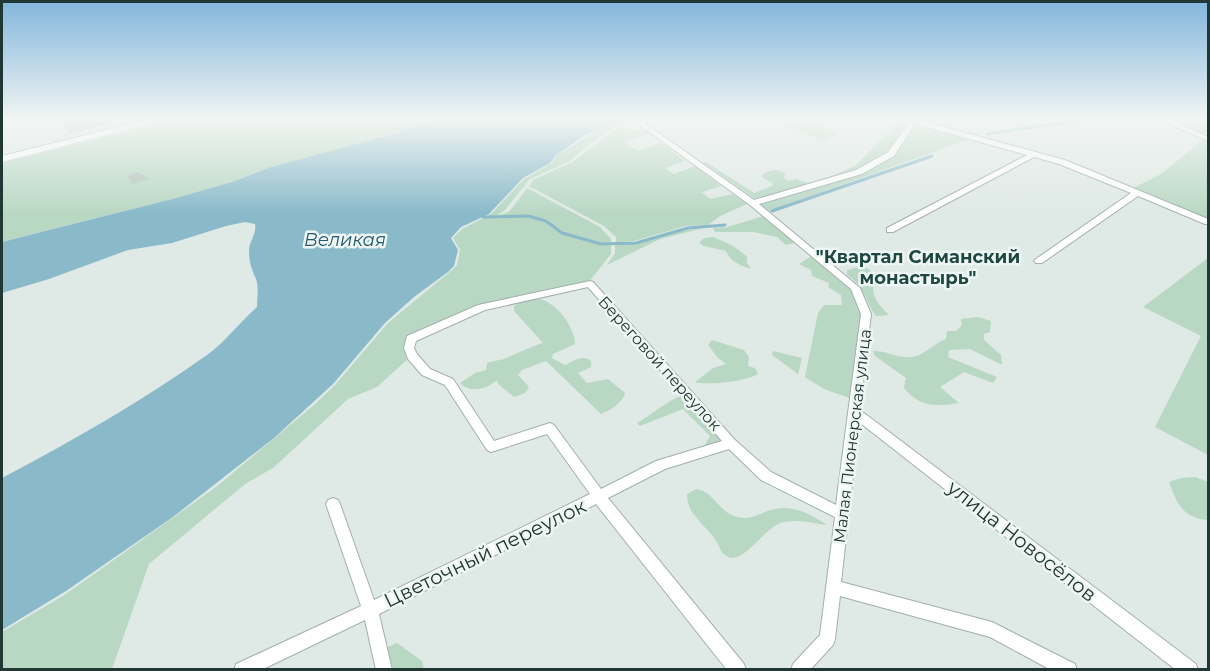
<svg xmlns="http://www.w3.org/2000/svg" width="1210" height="671" font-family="Montserrat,sans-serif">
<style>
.green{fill:#b9d8c4}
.water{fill:#8abaca}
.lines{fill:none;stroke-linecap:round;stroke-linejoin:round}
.stream{stroke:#8abaca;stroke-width:3}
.building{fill:#b4c3be}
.street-casing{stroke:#a2b0ac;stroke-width:2}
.secondary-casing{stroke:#9fb3ae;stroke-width:1}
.street{fill:#fff;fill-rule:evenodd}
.secondary{fill:#fff;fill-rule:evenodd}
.labels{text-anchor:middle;stroke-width:5;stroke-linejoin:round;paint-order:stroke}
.street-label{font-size:16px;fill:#213733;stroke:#eef6f3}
.water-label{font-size:18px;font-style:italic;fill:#21596d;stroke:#eef6f3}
.neighbourhood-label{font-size:18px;font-weight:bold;fill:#1f4741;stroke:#eef6f3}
.near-street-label{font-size:20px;fill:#213733;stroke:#eef6f3}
</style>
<rect width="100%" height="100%" fill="#dfe9e5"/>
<g class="green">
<polygon points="178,119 432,119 400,132 271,167 235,181 176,198 2,242 2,163"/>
<polygon points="902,119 912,121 889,153 858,172 815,183 855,166"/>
<polygon points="1166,119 1208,119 1208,136"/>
<polygon points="617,123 618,125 593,141 570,161 530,179 505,210 496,216 509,212 527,188 600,227 611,239 611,254 588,283 481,306 409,337 409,358 377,387 348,399 273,468 245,484 149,564 112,669 2,669 2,632 66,594 216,487 314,405 335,385 388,323 452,270 457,265 460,250 453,238 462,229 491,214 524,179 552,163 557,155 599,129"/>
<polygon points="792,123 803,128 814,123 838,134 822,141 787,125"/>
<polygon points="914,123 970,139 766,212 757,204 861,173 893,154"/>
<polygon points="620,127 650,133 624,142 638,151 661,143 685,161 665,168 674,174 695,166 721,186 702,192 710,199 732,194 747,204 720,216 708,225 686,226 634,241 616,242 616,237 604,226 529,186 533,180 572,162"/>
<polygon points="1203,140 1208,143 1208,219 1133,188 1161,174"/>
<path d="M706,162L754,193L772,186L774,184L762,177L763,174C770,170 779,168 786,174L784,178L788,181L796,179L810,184L762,198H754L703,163Z"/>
<polygon points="764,216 795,243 786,245 777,237 753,232 715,232 713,228 727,227"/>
<path d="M704,228L660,239L607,265L615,253V245C646,243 673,230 704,228Z"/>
<path d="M713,237C726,242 737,247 747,257V263L751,269C739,265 731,262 726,251L704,246L699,243L704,238Z"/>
<polygon points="812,256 851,289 862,315 852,399 824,389 805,377 818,313 824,305 842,305 841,295 828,287 829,283 812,276 811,270 799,264"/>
<polygon points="1208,258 1208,455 1155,427 1201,336 1143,307"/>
<path d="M863,266L881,277L874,282C870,296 880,306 889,315L876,316C865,300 864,286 847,275V270Z"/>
<path d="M539,299C556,302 575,327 575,344L553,354L552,358L565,365C574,361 582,354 591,361V367L578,373L587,383L608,379L625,393C623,403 610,410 601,414L546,361L522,370L518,375L529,387L525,393L514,397L498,384L497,380C487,389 471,394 460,383L475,373L486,370L487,363C494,360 500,361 506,358C519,353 529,347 543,343L514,311V306L521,302Z"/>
<path d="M978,317L991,321L990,332L984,334V340L1001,355L1002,365L970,349L949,350L948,357L997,377L993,383L964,372L940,387L959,403C935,407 920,407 904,388L906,378L875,356L873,351C888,350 900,361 916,356C926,353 935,343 946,339L947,331H956L962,325L961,319Z"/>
<path d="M712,340L744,350L749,357L748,366L755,368L758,374C747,381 708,386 695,382L713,368L726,364L718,358L708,345Z"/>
<polygon points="773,351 802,358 798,374 772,355"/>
<path d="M682,396L720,436L722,443L703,448L710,436L683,409L640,426L637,423C648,417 673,397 682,396Z"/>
<path d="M1195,477L1208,482V520C1183,518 1177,504 1169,482L1181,478Z"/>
<path d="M696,489C713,491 719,511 734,516C750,522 760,512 775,509C794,505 812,515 827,525C814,523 798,519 784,522C765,526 749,559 730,558C722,554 721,551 718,544C709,527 686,515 687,494Z"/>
<polygon points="397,643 422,661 424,669 389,669 385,648"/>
</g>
<path class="water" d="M432,119H623L585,135L556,155L550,163L523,178L489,214L461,227L451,238L458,250L454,266L448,272L414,297L385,323L333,384L274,438L173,517L66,591L2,630V478C72,441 142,401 207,355C225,342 240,322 257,307C257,299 259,286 256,279C252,270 249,262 249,251C249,241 257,234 255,224L245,222L226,226L172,243L128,250L49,279L2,293V242L176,198L235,181L271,167L400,132Z"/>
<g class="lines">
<g class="stream">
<polyline points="987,134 1086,119"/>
<polyline points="772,211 932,156"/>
<polyline points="483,217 528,216 546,221 562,233 601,244 636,243 688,228 725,225"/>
</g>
</g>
<g class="building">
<polygon points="63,119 112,119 112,123 69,134"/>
<polygon points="138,172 150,179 132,184 127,175"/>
</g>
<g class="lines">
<defs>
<g id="street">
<path d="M640,119H649L646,122V124L754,200L856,170L888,152L911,120L915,119L1065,160L1208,219V224H1205L1138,196L1042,263H1036L1034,261L1036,259L1131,193L1059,164L1034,157L893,232H887V228L1027,155L915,124L894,156L862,174L759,204L860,288L871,314L860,410L1196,664L1198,670H1176L859,422L841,582L992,622L1075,664L1077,670H1051L990,637L840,596L835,639L833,645L810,670H791L793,664L820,635L835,517L761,480L729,449L665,469L608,498L744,664L746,670H727L596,504L379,614L392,670H376L365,620L261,670H234L236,664L361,606L326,504L328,500L333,498L338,500L340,504L374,600L590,494L547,434L491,452L487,450L445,385L422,375L408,359L404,348L407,336L478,305L590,281L593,282L735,440L771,472L836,505L861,314L851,289L750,205L641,126L639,121ZM588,287L722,441L656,461L601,489L554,425L550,423L494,441L453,379L430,369L417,354L414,348L416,341L485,310Z"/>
<polygon points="1158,119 1168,119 1208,137 1208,141"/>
</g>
<polygon id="secondary" points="151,119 169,119 2,162 2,156"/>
</defs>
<use href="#street" class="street-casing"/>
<use href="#secondary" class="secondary-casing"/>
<use href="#street" class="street"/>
<use href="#secondary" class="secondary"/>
</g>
<linearGradient id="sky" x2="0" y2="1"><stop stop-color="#82b6dc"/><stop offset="0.56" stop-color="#f1f5f3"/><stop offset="1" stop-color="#f1f5f3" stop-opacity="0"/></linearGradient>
<rect width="1210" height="213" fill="url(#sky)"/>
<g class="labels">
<g class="street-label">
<text transform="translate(660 363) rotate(48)" y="6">Береговой переулок</text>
<text transform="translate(852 436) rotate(-83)" y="6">Малая Пионерская улица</text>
</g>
<g class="water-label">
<text x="345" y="246">Великая</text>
</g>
<g class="neighbourhood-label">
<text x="918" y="263">"Квартал Симанский<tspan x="918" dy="21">монастырь"</tspan></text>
</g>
<g class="near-street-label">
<text transform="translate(1022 541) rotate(38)" y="7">улица Новосёлов</text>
<text transform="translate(485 553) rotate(-26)" y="7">Цветочный переулок</text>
</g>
</g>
<rect width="1210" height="671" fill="none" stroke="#213733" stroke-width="6"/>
</svg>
